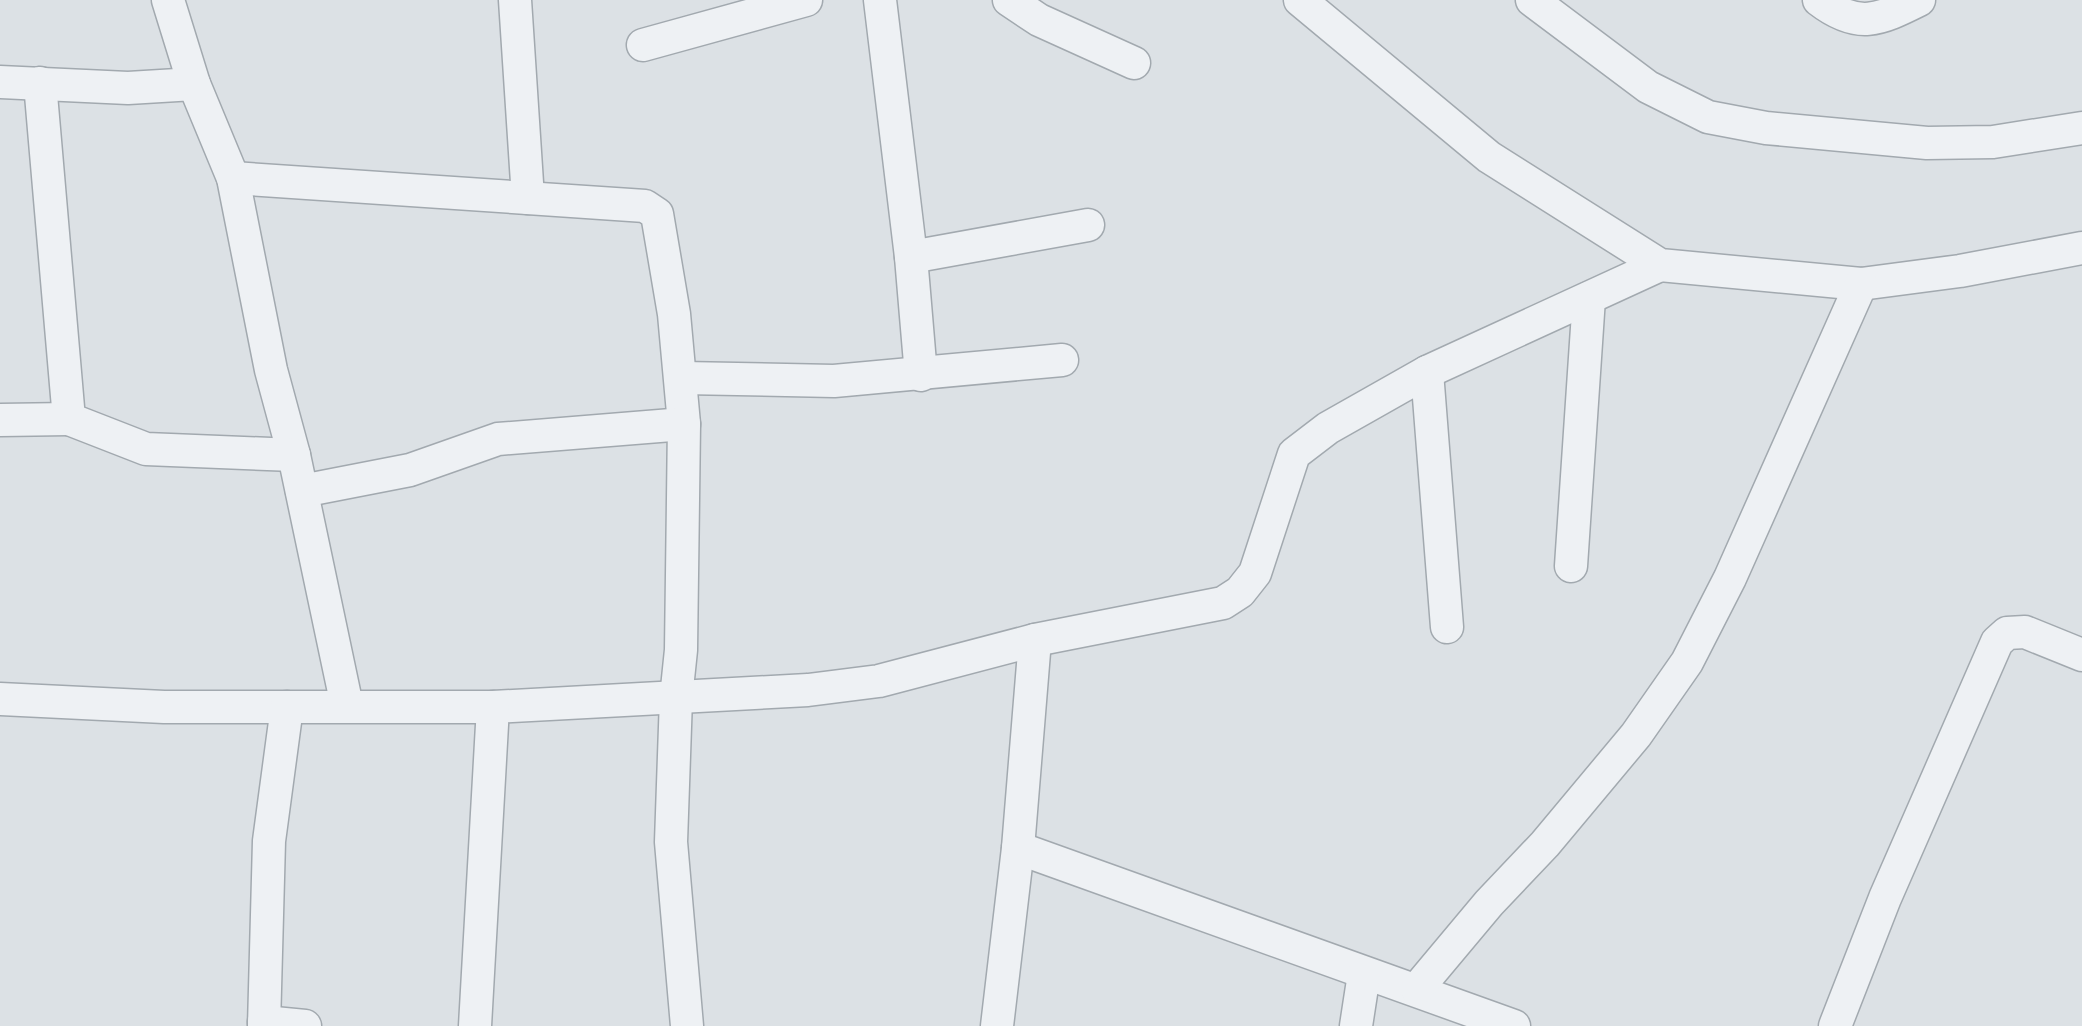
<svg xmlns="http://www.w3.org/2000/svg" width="2082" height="1026" font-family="'PT Sans Narrow',sans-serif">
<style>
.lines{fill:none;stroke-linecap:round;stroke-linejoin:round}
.minor-casing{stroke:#a2a9af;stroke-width:35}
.minor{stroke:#eef1f4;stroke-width:32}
</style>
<rect width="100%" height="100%" fill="#dce1e5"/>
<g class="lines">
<defs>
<g id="minor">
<polyline points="168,0 194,84 233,178 271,370 294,455 347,706"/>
<polyline points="515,0 528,198"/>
<polyline points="880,0 911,257 921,375"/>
<polyline points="1009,0 1039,20 1134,63"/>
<polyline points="1300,0 1489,157 1660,265 1861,284 1960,271 2082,248"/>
<polyline points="1532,0 1648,87 1708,117 1766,128 1927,143 1993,142 2082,128"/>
<path d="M1819,0C1858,30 1879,20 1919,0"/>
<polyline points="643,45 806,0"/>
<polyline points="0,82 128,88 194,84"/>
<polyline points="40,83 69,419 146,449 294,455"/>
<polyline points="233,178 645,206 657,214 674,314 684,424 681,650 676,698 671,842 687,1026"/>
<polyline points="911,257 1088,225"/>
<polyline points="1427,372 1447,627"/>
<polyline points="683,378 834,381 1062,360"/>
<polyline points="0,420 69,419"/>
<polyline points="302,491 410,470 498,439 684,424"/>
<polyline points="1571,566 1589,298"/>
<polyline points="0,699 164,707 493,707 808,690 879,681 1035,640 1223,603 1240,592 1255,573 1294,454 1328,428 1427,372 1660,265"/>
<polyline points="1018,848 1514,1026"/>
<polyline points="1417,989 1489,903 1545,844 1636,735 1687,662 1730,578 1861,284"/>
<polyline points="264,1022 305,1026"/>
<polyline points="264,1026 269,841 287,707"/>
<polyline points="475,1026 493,707"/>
<polyline points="997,1026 1018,848 1035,640"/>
<polyline points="1356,1026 1364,974"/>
<polyline points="1835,1026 1885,898 1997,642 2007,633 2025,632 2082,655"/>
</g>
</defs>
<use href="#minor" class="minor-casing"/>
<use href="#minor" class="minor"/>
</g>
</svg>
